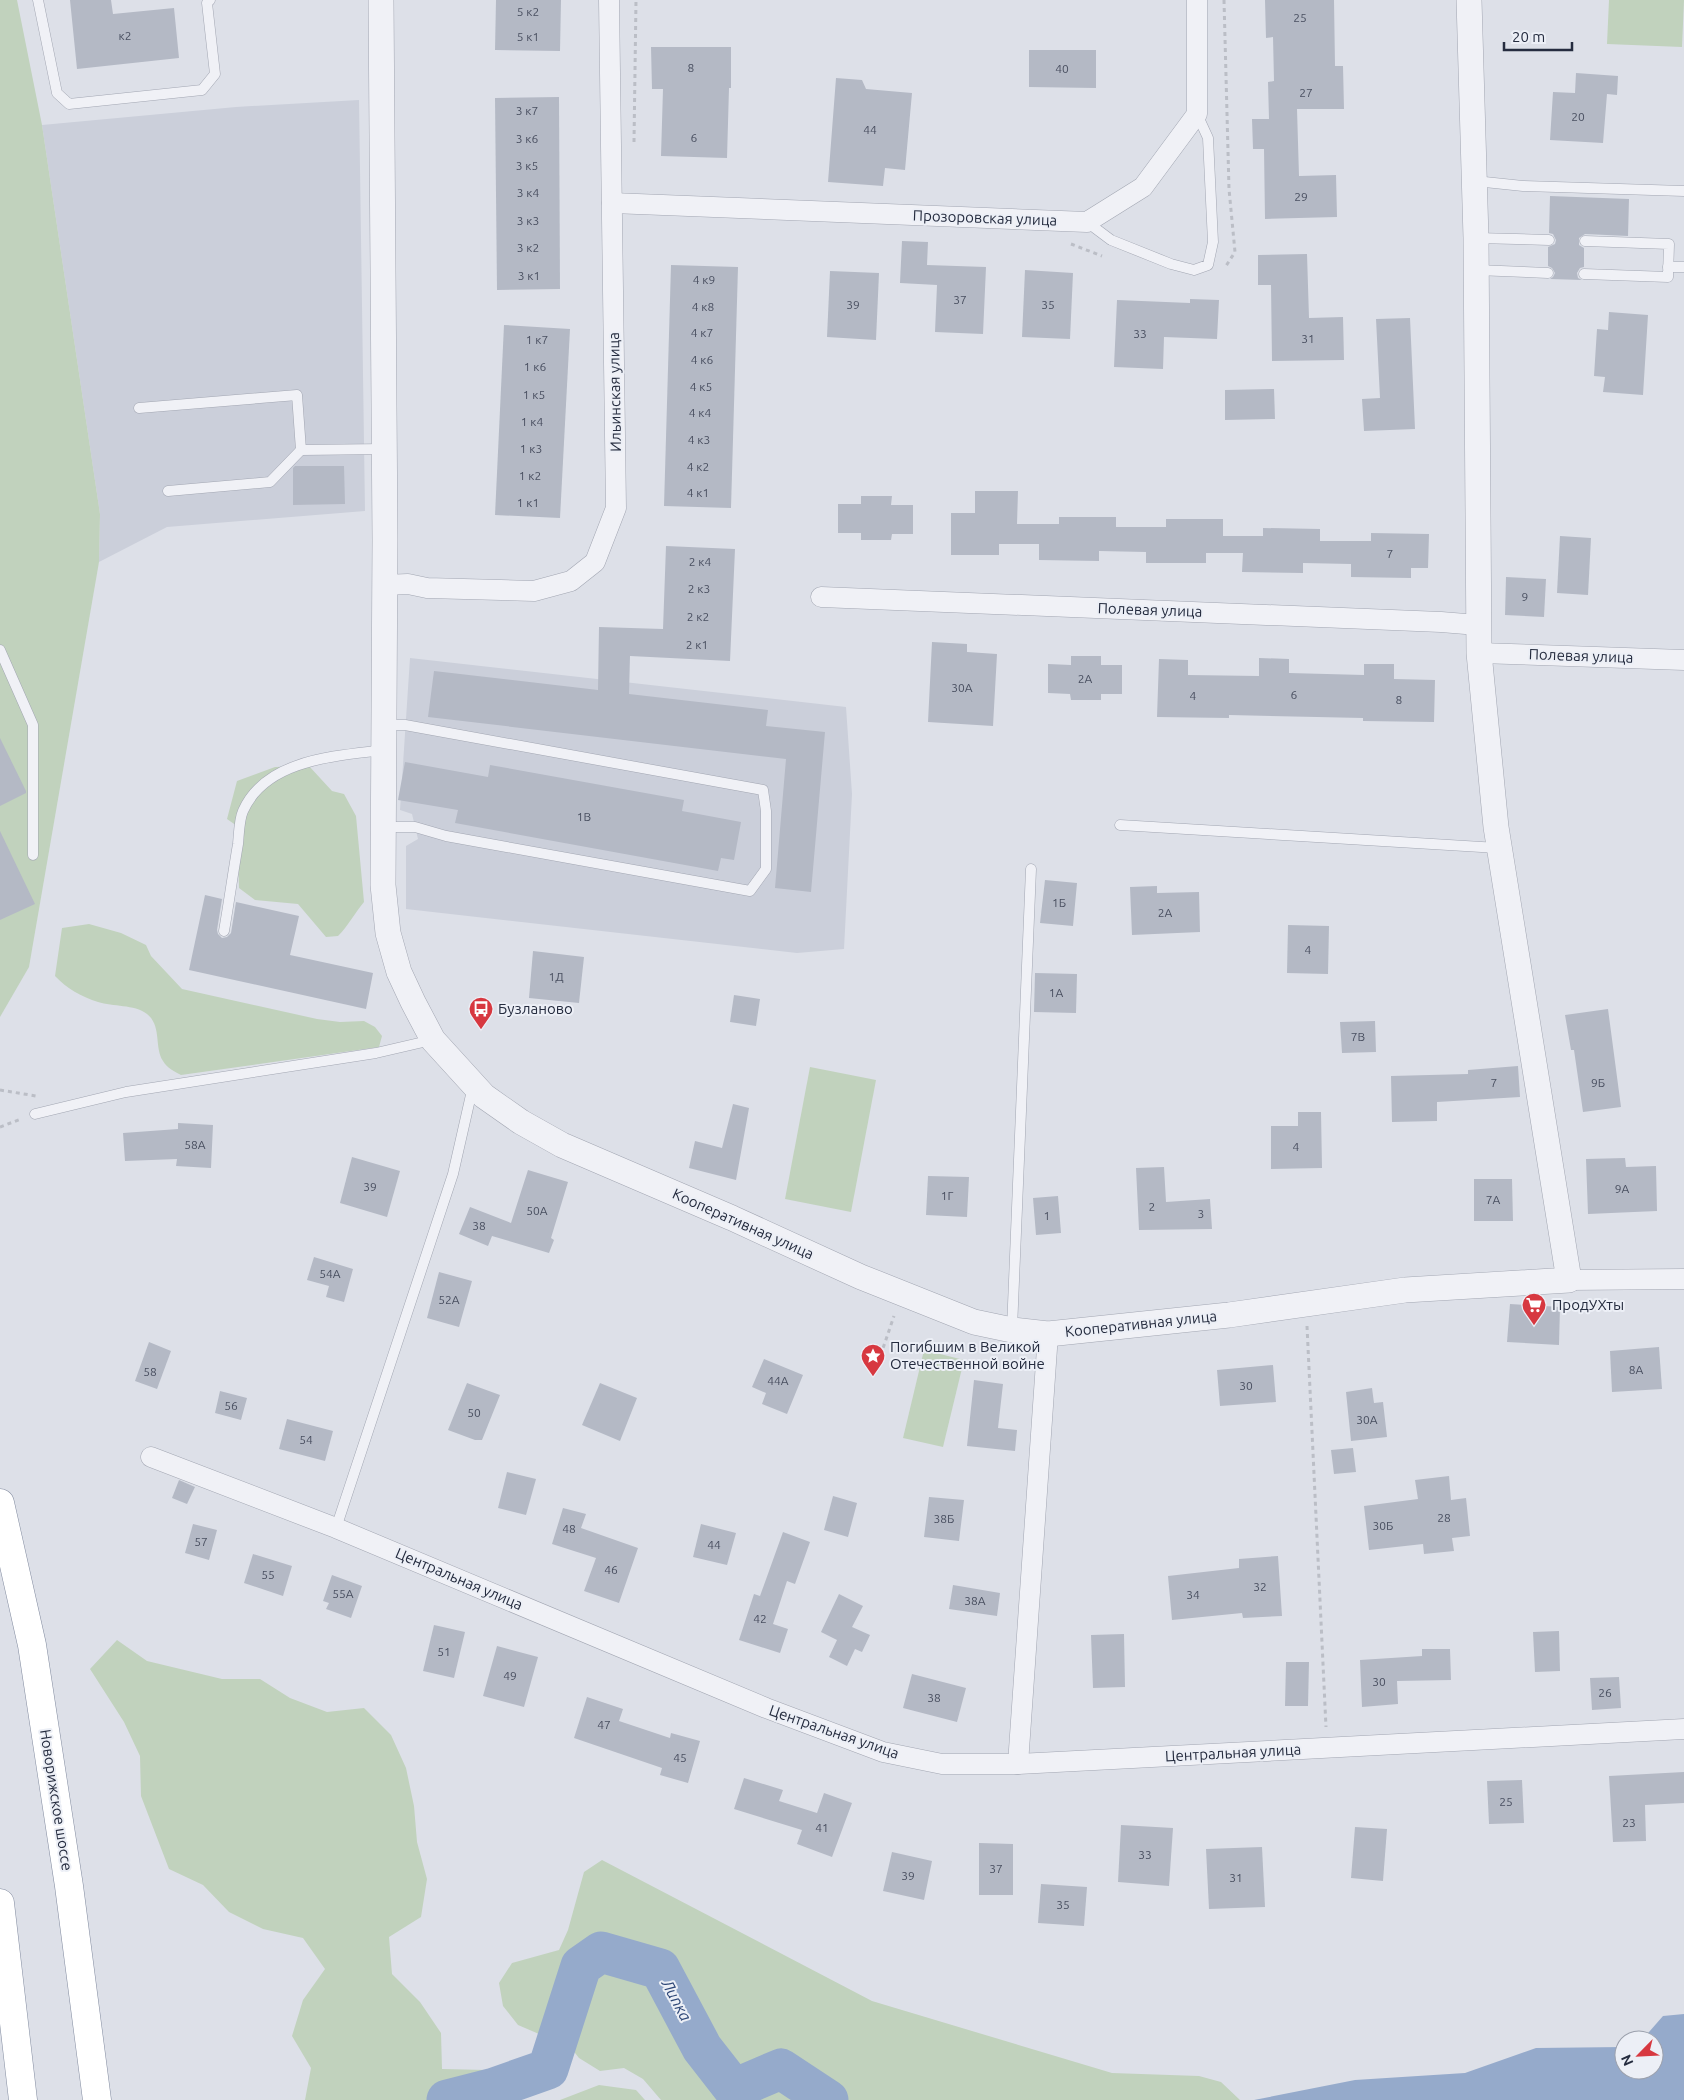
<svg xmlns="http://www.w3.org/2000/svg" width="1684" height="2100" font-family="Ubuntu,sans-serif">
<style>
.built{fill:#cbcfda}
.green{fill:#c1d2bd}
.water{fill:#95aacb}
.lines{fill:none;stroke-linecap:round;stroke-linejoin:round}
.river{stroke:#95aacb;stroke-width:41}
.building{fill:#b4b9c5}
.service-casing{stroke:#a2a6b2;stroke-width:11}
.minor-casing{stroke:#a2a6b2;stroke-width:21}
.tertiary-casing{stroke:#a2a6b2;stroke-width:26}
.motorway-casing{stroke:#838ca0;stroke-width:29}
.path{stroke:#bbbec6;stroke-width:3;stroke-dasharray:4 4;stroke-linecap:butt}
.service{stroke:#f0f1f6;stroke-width:10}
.minor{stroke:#f0f1f6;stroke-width:20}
.tertiary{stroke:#f0f1f6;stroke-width:25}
.motorway{stroke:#fff;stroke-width:28}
.labels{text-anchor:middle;stroke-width:4;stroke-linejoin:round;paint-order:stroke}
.number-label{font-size:12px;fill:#494f60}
.street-label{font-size:15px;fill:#252c3f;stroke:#eceff6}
.poi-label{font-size:15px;fill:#252c3f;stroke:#eceff6;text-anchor:start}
.water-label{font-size:16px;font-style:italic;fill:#2d4676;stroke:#eceff6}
</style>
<rect width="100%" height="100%" fill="#dde0e8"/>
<g class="built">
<polygon points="359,100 365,511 167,527 99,562 100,514 42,125 236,107"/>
<polygon points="410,658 846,707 852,794 844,949 797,953 406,909 406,846 418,839 412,814 400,810"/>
</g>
<g class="green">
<polygon points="0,0 17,0 42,125 100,514 99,562 29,967 0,1017"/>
<polygon points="1609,0 1684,0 1682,47 1607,44"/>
<path d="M309,766L332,791L344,794L356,816L364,902C354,914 348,926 338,936L326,937L298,904L255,900L239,888L237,826L227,819L237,781L275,767Z"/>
<path d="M89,924L121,933L146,945L151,956L182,989L317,1019L340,1022L364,1021L375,1027L382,1036L379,1047L181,1075C175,1072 167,1068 163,1061C154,1047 162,1026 147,1014C134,1004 113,1007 98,1002C82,997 66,988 55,976L62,928Z"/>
<polygon points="810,1067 876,1080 851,1212 785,1199"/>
<polygon points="924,1350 964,1360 943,1447 903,1438"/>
<polygon points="117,1640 147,1661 222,1679 260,1679 290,1698 327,1712 364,1708 391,1735 406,1768 414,1806 417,1842 427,1879 421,1917 389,1937 392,1974 420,2002 441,2033 442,2069 487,2070 503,2100 305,2100 311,2068 292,2036 303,2000 325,1969 303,1938 263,1929 229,1912 203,1885 169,1869 141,1796 140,1756 124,1722 90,1669"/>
<polygon points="602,1860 872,2001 1112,2073 1199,2076 1221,2082 1240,2100 661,2100 643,2079 624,2068 600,2071 579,2058 564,2039 539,2034 518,2025 503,2006 499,1983 512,1963 559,1950 568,1930 584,1872"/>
<polygon points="599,2085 636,2090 645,2100 560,2100"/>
</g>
<polygon class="water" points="1684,2014 1684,2100 1254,2100 1355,2080 1465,2073 1536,2048 1624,2047 1624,2070 1654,2070 1654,2040 1642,2040 1663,2016"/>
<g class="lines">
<polyline class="river" points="447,2100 494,2088 548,2069 581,1966 601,1952 660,1969 702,2048 734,2089 781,2069 828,2100"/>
</g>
<g class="building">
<polygon points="70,0 111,0 113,14 174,8 179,58 77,69"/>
<polygon points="496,0 561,0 560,51 495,50"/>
<polygon points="1265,0 1334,0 1335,66 1343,66 1344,109 1297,109 1299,176 1336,175 1337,217 1265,219 1264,149 1253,149 1252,119 1269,119 1268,82 1274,81 1273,37 1266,38"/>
<polygon points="651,47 731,47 731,88 729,88 727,158 661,156 663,89 652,89"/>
<polygon points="1029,50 1096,50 1096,88 1029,87"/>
<polygon points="1576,73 1618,76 1617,95 1607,94 1603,143 1550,140 1553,92 1575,93"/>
<polygon points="836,78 862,80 866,89 912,93 905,170 885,168 883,186 828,182"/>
<polygon points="559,97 560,289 497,290 495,98"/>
<polygon points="1550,196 1629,199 1628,236 1585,234 1579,238 1579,245 1584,248 1584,267 1580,268 1577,273 1578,278 1582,280 1550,279 1553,277 1555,273 1552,268 1548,266 1548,247 1555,244 1556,240 1553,234 1549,233"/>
<polygon points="902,241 928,242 927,265 986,267 983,334 935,332 937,285 900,283"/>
<polygon points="1307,254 1309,318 1343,317 1344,360 1272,361 1271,285 1258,285 1258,255"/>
<polygon points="671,265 738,267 731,508 664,506"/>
<polygon points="1025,270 1073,273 1070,339 1022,337"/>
<polygon points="830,271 879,273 876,340 827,337"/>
<polygon points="1190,299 1219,300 1217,339 1164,337 1163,369 1114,367 1117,300 1190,303"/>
<polygon points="1609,312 1648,315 1643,395 1603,392 1605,377 1594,376 1597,329 1608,330"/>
<polygon points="1410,318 1415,429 1364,431 1362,399 1380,398 1376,319"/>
<polygon points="504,325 570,329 560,518 495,515"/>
<polygon points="1274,389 1275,419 1225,420 1225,390"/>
<polygon points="295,466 344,466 345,504 293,505 293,468"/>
<polygon points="975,491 1018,491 1017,524 1059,524 1059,517 1116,517 1116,527 1166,527 1166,519 1223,519 1223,536 1263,536 1263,528 1320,529 1320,541 1371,541 1371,533 1429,534 1428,568 1411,568 1411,578 1351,577 1351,564 1303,563 1303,573 1242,572 1243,553 1206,553 1206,563 1146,563 1146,552 1099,551 1099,561 1039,560 1039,544 999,544 999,555 951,555 951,513 975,513"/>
<polygon points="861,496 892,496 891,505 913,505 913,534 892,534 891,540 861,540 861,533 838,533 838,504 861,504"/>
<polygon points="1560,536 1591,538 1588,595 1557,593"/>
<polygon points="666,546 735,549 730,661 630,656 629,694 768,710 766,726 825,732 811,892 775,888 786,759 428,717 434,671 598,690 599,627 663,629"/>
<polygon points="1506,577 1546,579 1544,617 1505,615"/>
<polygon points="932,642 967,644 967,652 997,654 993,726 928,722"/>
<polygon points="1071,656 1101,656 1101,665 1122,665 1122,694 1101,694 1101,700 1071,700 1070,694 1048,693 1048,664 1071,665"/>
<polygon points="1259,658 1289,659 1289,673 1364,675 1364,664 1394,664 1394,679 1435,680 1434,722 1363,721 1363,718 1229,715 1229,718 1157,717 1159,659 1188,660 1188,675 1259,676"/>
<polygon points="0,738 26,791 26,793 0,806"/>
<polygon points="405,762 488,777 490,765 684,800 682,811 741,822 734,860 721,858 718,871 455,823 458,810 398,800"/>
<polygon points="0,831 35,904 0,920"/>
<polygon points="1045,880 1077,883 1073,926 1040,923"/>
<polygon points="1157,886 1157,893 1199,892 1200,932 1132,935 1130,887"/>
<polygon points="205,895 222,899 217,930 218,934 222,938 227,937 231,933 236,902 299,916 290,955 373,973 366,1009 189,970"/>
<polygon points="1288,925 1329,926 1328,974 1287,973"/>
<polygon points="533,951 584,957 579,1003 529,998"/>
<polygon points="1035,973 1077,974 1076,1013 1034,1012"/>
<polygon points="734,995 760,999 756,1026 730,1022"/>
<polygon points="1608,1009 1621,1107 1583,1112 1574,1050 1571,1050 1565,1015"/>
<polygon points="1375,1021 1376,1052 1342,1053 1340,1022"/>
<polygon points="1518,1066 1520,1097 1437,1102 1437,1121 1392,1122 1391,1076 1468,1074 1468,1070"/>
<polygon points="733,1104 749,1108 736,1180 689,1168 695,1141 722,1148"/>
<polygon points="1298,1112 1321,1112 1322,1168 1271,1169 1271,1126 1298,1126"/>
<polygon points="178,1123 213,1125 211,1168 176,1166 177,1159 125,1161 123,1133 178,1129"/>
<polygon points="352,1157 400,1171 387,1217 340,1203"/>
<polygon points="1625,1158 1626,1167 1656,1166 1657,1211 1588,1214 1586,1159"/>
<polygon points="1164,1167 1166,1202 1210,1199 1212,1229 1139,1230 1136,1168"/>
<polygon points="528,1170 568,1182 551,1238 554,1240 549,1253 492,1236 488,1246 459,1234 470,1207 511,1223"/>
<polygon points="928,1176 969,1177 967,1217 926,1215"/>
<polygon points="1474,1179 1512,1179 1513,1221 1474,1221"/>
<polygon points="1058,1196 1061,1233 1036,1235 1033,1198"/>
<polygon points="314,1257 353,1269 344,1302 326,1297 329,1286 307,1280"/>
<polygon points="439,1272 472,1281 459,1327 427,1318"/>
<polygon points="1510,1304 1560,1307 1559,1345 1507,1342"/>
<polygon points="149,1342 171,1351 157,1389 135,1381"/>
<polygon points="1659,1347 1662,1389 1612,1392 1610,1351"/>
<polygon points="764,1359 803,1375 787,1414 762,1404 766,1393 752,1387"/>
<polygon points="1273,1365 1276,1402 1220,1406 1217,1370"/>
<polygon points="974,1380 1003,1384 998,1428 1017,1430 1015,1451 967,1446"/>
<polygon points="467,1383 500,1395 482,1440 475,1440 448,1430"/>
<polygon points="600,1383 637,1398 620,1441 582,1425"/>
<polygon points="1372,1388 1374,1403 1383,1402 1387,1437 1351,1441 1346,1392"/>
<polygon points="220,1391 247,1398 241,1420 215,1413"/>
<polygon points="287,1419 333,1431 325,1461 279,1449"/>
<polygon points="1353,1448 1356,1472 1334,1474 1331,1450"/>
<polygon points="507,1472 536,1479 526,1515 498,1508"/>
<polygon points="1449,1476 1451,1500 1466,1498 1470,1536 1452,1538 1454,1551 1424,1554 1423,1544 1369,1550 1364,1506 1418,1499 1415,1480"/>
<polygon points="179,1480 195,1487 187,1504 172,1498"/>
<polygon points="833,1496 857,1503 848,1537 824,1530"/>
<polygon points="929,1497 964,1500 959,1541 924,1537"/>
<polygon points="563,1508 586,1514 581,1528 638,1548 619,1603 584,1591 596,1558 552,1544"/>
<polygon points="193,1524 217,1530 209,1560 185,1553"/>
<polygon points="701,1524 736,1533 727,1565 693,1557"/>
<polygon points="783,1532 810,1542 795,1584 787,1581 773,1624 788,1629 780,1653 739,1640 754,1594 760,1596"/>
<polygon points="253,1554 292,1566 283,1596 244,1583"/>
<polygon points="1278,1556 1282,1616 1243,1618 1242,1613 1172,1620 1168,1576 1239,1568 1239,1559"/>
<polygon points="332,1575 362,1586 351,1618 326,1609 329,1603 323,1601"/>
<polygon points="953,1585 1000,1593 997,1616 949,1609"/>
<polygon points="839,1594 863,1606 852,1627 870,1635 862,1652 855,1649 847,1666 829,1657 837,1640 821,1632"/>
<polygon points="434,1625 465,1632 454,1678 423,1671"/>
<polygon points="1559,1631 1560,1671 1535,1672 1533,1632"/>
<polygon points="1124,1634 1125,1687 1093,1688 1091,1635"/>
<polygon points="497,1646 538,1657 524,1707 483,1696"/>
<polygon points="1422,1649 1450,1649 1451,1680 1397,1681 1398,1704 1362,1707 1360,1660 1422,1656"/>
<polygon points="1286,1662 1309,1662 1308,1706 1285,1706"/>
<polygon points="912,1674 966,1688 957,1722 903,1708"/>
<polygon points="1619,1677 1621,1708 1592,1710 1590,1678"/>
<polygon points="587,1697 623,1709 619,1721 670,1738 671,1733 700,1741 688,1783 660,1775 662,1768 574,1738"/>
<polygon points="1684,1772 1684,1803 1645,1805 1646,1841 1613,1842 1609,1776"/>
<polygon points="744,1778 783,1790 779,1801 817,1813 824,1793 852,1803 832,1857 797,1844 802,1830 734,1809"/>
<polygon points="1522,1780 1524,1823 1489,1824 1487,1781"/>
<polygon points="1121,1825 1173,1828 1169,1886 1118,1882"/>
<polygon points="1355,1827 1387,1829 1383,1881 1351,1878"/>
<polygon points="979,1843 1013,1844 1013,1895 979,1895"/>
<polygon points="1262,1847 1265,1907 1209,1909 1206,1849"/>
<polygon points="892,1852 932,1861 924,1900 883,1891"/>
<polygon points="1041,1884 1087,1887 1084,1926 1038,1923"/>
</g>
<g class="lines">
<defs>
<g id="service">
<polyline points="38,0 57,93 69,104 202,90 215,74 207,3 210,0"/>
<polyline points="1475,181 1523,186 1684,191"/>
<polyline points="1087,222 1111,240 1171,264 1194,270 1208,265 1213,242 1208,138 1197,114"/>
<polyline points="1476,238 1549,240"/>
<polyline points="1668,267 1684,267"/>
<polyline points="1476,270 1548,273"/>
<polyline points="1584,274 1668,277 1669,244 1585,241"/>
<polyline points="139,408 297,395 301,450"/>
<polyline points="168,491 270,482 301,450 384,449"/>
<polyline points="0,650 33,725 33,855"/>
<polyline points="1120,825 1498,848"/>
<polyline points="384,827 415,827 446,836 750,891 766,869 766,811 763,790 405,725 384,725"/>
<path d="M224,931C229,902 233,873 238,844C239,834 239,820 243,811C266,759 336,756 384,750"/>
<polyline points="35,1114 126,1092 376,1053 432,1040"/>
<polyline points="1012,1329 1031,869"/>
<polyline points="336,1528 453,1174 473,1086"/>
</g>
<g id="minor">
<polyline points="612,203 1087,222 1143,187 1197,114 1197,0"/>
<polyline points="385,585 408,584 427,588 534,591 571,581 595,562 616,508 609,0"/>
<polyline points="821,597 1441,622 1478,625"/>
<polyline points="1479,653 1684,660"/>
<polyline points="1569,1280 1684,1279"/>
<polyline points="151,1457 336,1528 766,1708 883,1752 942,1764 1018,1764 1684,1729"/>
<polyline points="1018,1764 1048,1334"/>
</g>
<polyline id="tertiary" points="381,0 385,540 383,885 388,933 399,972 413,1002 433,1040 484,1096 521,1122 562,1145 732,1218 861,1277 974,1322 1012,1330 1048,1334 1229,1315 1405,1290 1569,1280 1496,827 1479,653 1476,238 1469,0"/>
<g id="motorway">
<polyline points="0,1503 32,1645 69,1886 97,2100"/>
<polyline points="0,1903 23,2100"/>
</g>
</defs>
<use href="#service" class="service-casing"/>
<use href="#minor" class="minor-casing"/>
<use href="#tertiary" class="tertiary-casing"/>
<use href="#motorway" class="motorway-casing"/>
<g class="path">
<polyline points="1224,0 1229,189 1235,252 1226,266"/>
<polyline points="634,142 636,0"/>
<polyline points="1071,244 1102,256"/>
<polyline points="0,1090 36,1096"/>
<polyline points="0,1127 21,1119"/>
<polyline points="1307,1326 1326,1727"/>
<polyline points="878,1363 894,1316"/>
</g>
<use href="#service" class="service"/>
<use href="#minor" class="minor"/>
<use href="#tertiary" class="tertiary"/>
<use href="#motorway" class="motorway"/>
</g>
<defs>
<symbol id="bus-pin" viewBox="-11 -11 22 30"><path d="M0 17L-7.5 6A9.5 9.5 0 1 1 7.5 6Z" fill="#d73840" stroke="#eceff6"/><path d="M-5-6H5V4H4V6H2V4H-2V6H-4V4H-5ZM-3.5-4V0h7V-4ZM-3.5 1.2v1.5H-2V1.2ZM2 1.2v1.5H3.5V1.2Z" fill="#fff"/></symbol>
<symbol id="supermarket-pin" viewBox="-11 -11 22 30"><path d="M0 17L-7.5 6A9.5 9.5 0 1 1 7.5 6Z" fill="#d73840" stroke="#eceff6"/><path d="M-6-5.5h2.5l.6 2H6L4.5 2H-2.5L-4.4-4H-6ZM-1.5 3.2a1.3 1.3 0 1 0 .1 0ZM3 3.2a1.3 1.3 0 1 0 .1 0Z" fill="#fff"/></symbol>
<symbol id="sight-pin" viewBox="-11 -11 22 30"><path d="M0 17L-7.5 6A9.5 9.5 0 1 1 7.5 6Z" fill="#d73840" stroke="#eceff6"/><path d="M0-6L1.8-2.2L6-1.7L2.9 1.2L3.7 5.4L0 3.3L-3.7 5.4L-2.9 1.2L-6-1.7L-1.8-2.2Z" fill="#fff"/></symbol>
</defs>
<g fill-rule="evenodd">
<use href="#bus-pin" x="467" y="995" width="28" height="38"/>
<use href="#supermarket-pin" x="1520" y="1291" width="28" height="38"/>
<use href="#sight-pin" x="859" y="1342" width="28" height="38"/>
</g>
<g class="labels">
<g class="number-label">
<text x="528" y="16">5 к2</text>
<text x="1300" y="22">25</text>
<text x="125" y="40">к2</text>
<text x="528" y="41">5 к1</text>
<text x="691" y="72">8</text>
<text x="1062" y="73">40</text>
<text x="1306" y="97">27</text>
<text x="527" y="115">3 к7</text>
<text x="1578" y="121">20</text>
<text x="870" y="134">44</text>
<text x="694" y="142">6</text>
<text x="527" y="143">3 к6</text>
<text x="527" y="170">3 к5</text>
<text x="528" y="197">3 к4</text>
<text x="1301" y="201">29</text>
<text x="528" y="225">3 к3</text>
<text x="528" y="252">3 к2</text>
<text x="529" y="280">3 к1</text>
<text x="704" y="284">4 к9</text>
<text x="960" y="304">37</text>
<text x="853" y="309">39</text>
<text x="1048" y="309">35</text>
<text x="703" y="311">4 к8</text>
<text x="702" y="337">4 к7</text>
<text x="1140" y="338">33</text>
<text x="1308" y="343">31</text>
<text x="537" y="344">1 к7</text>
<text x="702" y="364">4 к6</text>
<text x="535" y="371">1 к6</text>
<text x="701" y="391">4 к5</text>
<text x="534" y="399">1 к5</text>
<text x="700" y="417">4 к4</text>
<text x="532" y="426">1 к4</text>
<text x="699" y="444">4 к3</text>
<text x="531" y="453">1 к3</text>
<text x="698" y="471">4 к2</text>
<text x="530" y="480">1 к2</text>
<text x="698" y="497">4 к1</text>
<text x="528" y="507">1 к1</text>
<text x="1390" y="558">7</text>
<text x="700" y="566">2 к4</text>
<text x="699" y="593">2 к3</text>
<text x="1525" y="601">9</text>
<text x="698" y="621">2 к2</text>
<text x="697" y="649">2 к1</text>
<text x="1085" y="683">2А</text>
<text x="962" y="692">30А</text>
<text x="1294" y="699">6</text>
<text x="1193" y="700">4</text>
<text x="1399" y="704">8</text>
<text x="584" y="821">1В</text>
<text x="1059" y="907">1Б</text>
<text x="1165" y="917">2А</text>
<text x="1308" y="954">4</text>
<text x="556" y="981">1Д</text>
<text x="1056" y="997">1А</text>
<text x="1358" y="1041">7В</text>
<text x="1494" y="1087">7</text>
<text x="1598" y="1087">9Б</text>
<text x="195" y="1149">58А</text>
<text x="1296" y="1151">4</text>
<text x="370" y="1191">39</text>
<text x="1622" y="1193">9А</text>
<text x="947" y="1200">1Г</text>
<text x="1493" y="1204">7А</text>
<text x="1152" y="1211">2</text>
<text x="537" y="1215">50А</text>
<text x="1201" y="1218">3</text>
<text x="1047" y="1220">1</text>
<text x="479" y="1230">38</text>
<text x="330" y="1278">54А</text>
<text x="449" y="1304">52А</text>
<text x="1636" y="1374">8А</text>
<text x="150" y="1376">58</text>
<text x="778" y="1385">44А</text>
<text x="1246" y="1390">30</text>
<text x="231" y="1410">56</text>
<text x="474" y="1417">50</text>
<text x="1367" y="1424">30А</text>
<text x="306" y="1444">54</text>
<text x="1444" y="1522">28</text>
<text x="944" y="1523">38Б</text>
<text x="1383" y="1530">30Б</text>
<text x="569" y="1533">48</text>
<text x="201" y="1546">57</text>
<text x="714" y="1549">44</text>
<text x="611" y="1574">46</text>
<text x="268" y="1579">55</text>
<text x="1260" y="1591">32</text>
<text x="343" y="1598">55А</text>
<text x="1193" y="1599">34</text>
<text x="975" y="1605">38А</text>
<text x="760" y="1623">42</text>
<text x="444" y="1656">51</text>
<text x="510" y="1680">49</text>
<text x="1379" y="1686">30</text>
<text x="1605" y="1697">26</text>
<text x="934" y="1702">38</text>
<text x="604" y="1729">47</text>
<text x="680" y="1762">45</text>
<text x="1506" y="1806">25</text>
<text x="1629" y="1827">23</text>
<text x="822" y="1832">41</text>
<text x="1145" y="1859">33</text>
<text x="996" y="1873">37</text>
<text x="908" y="1880">39</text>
<text x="1236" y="1882">31</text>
<text x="1063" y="1909">35</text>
</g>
<g class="street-label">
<text transform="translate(985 218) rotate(2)" y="5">Прозоровская улица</text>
<text transform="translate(615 392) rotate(-91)" y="5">Ильинская улица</text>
<text transform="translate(1150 610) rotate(2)" y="5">Полевая улица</text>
<text transform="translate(1581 656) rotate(2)" y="5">Полевая улица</text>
<text transform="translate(743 1224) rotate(24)" y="5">Кооперативная улица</text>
<text transform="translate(1141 1324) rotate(-6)" y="5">Кооперативная улица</text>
<text transform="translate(459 1579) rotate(23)" y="5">Центральная улица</text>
<text transform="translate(834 1732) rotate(19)" y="5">Центральная улица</text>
<text transform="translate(1233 1753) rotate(-3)" y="5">Центральная улица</text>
<text transform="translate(56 1800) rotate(81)" y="5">Новорижское шоссе</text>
</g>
<g class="poi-label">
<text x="498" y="1014">Бузланово</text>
<text x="1552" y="1310">ПродУХты</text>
<text x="890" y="1352">Погибшим в Великой<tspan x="890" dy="17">Отечественной войне</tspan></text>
</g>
<g class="water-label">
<text transform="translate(677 2000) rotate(62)" y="6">Липка</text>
</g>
</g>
<g transform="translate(1639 2055) rotate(246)"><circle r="24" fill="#eceff6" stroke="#9ca1ad"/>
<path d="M0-4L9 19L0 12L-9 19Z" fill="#d73840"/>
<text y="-8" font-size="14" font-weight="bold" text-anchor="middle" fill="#252c3f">N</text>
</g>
<path d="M1504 42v8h68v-8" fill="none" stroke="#252c3f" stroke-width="2.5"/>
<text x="1512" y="42" font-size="15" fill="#252c3f" stroke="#eceff6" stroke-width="4" paint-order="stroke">20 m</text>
</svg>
